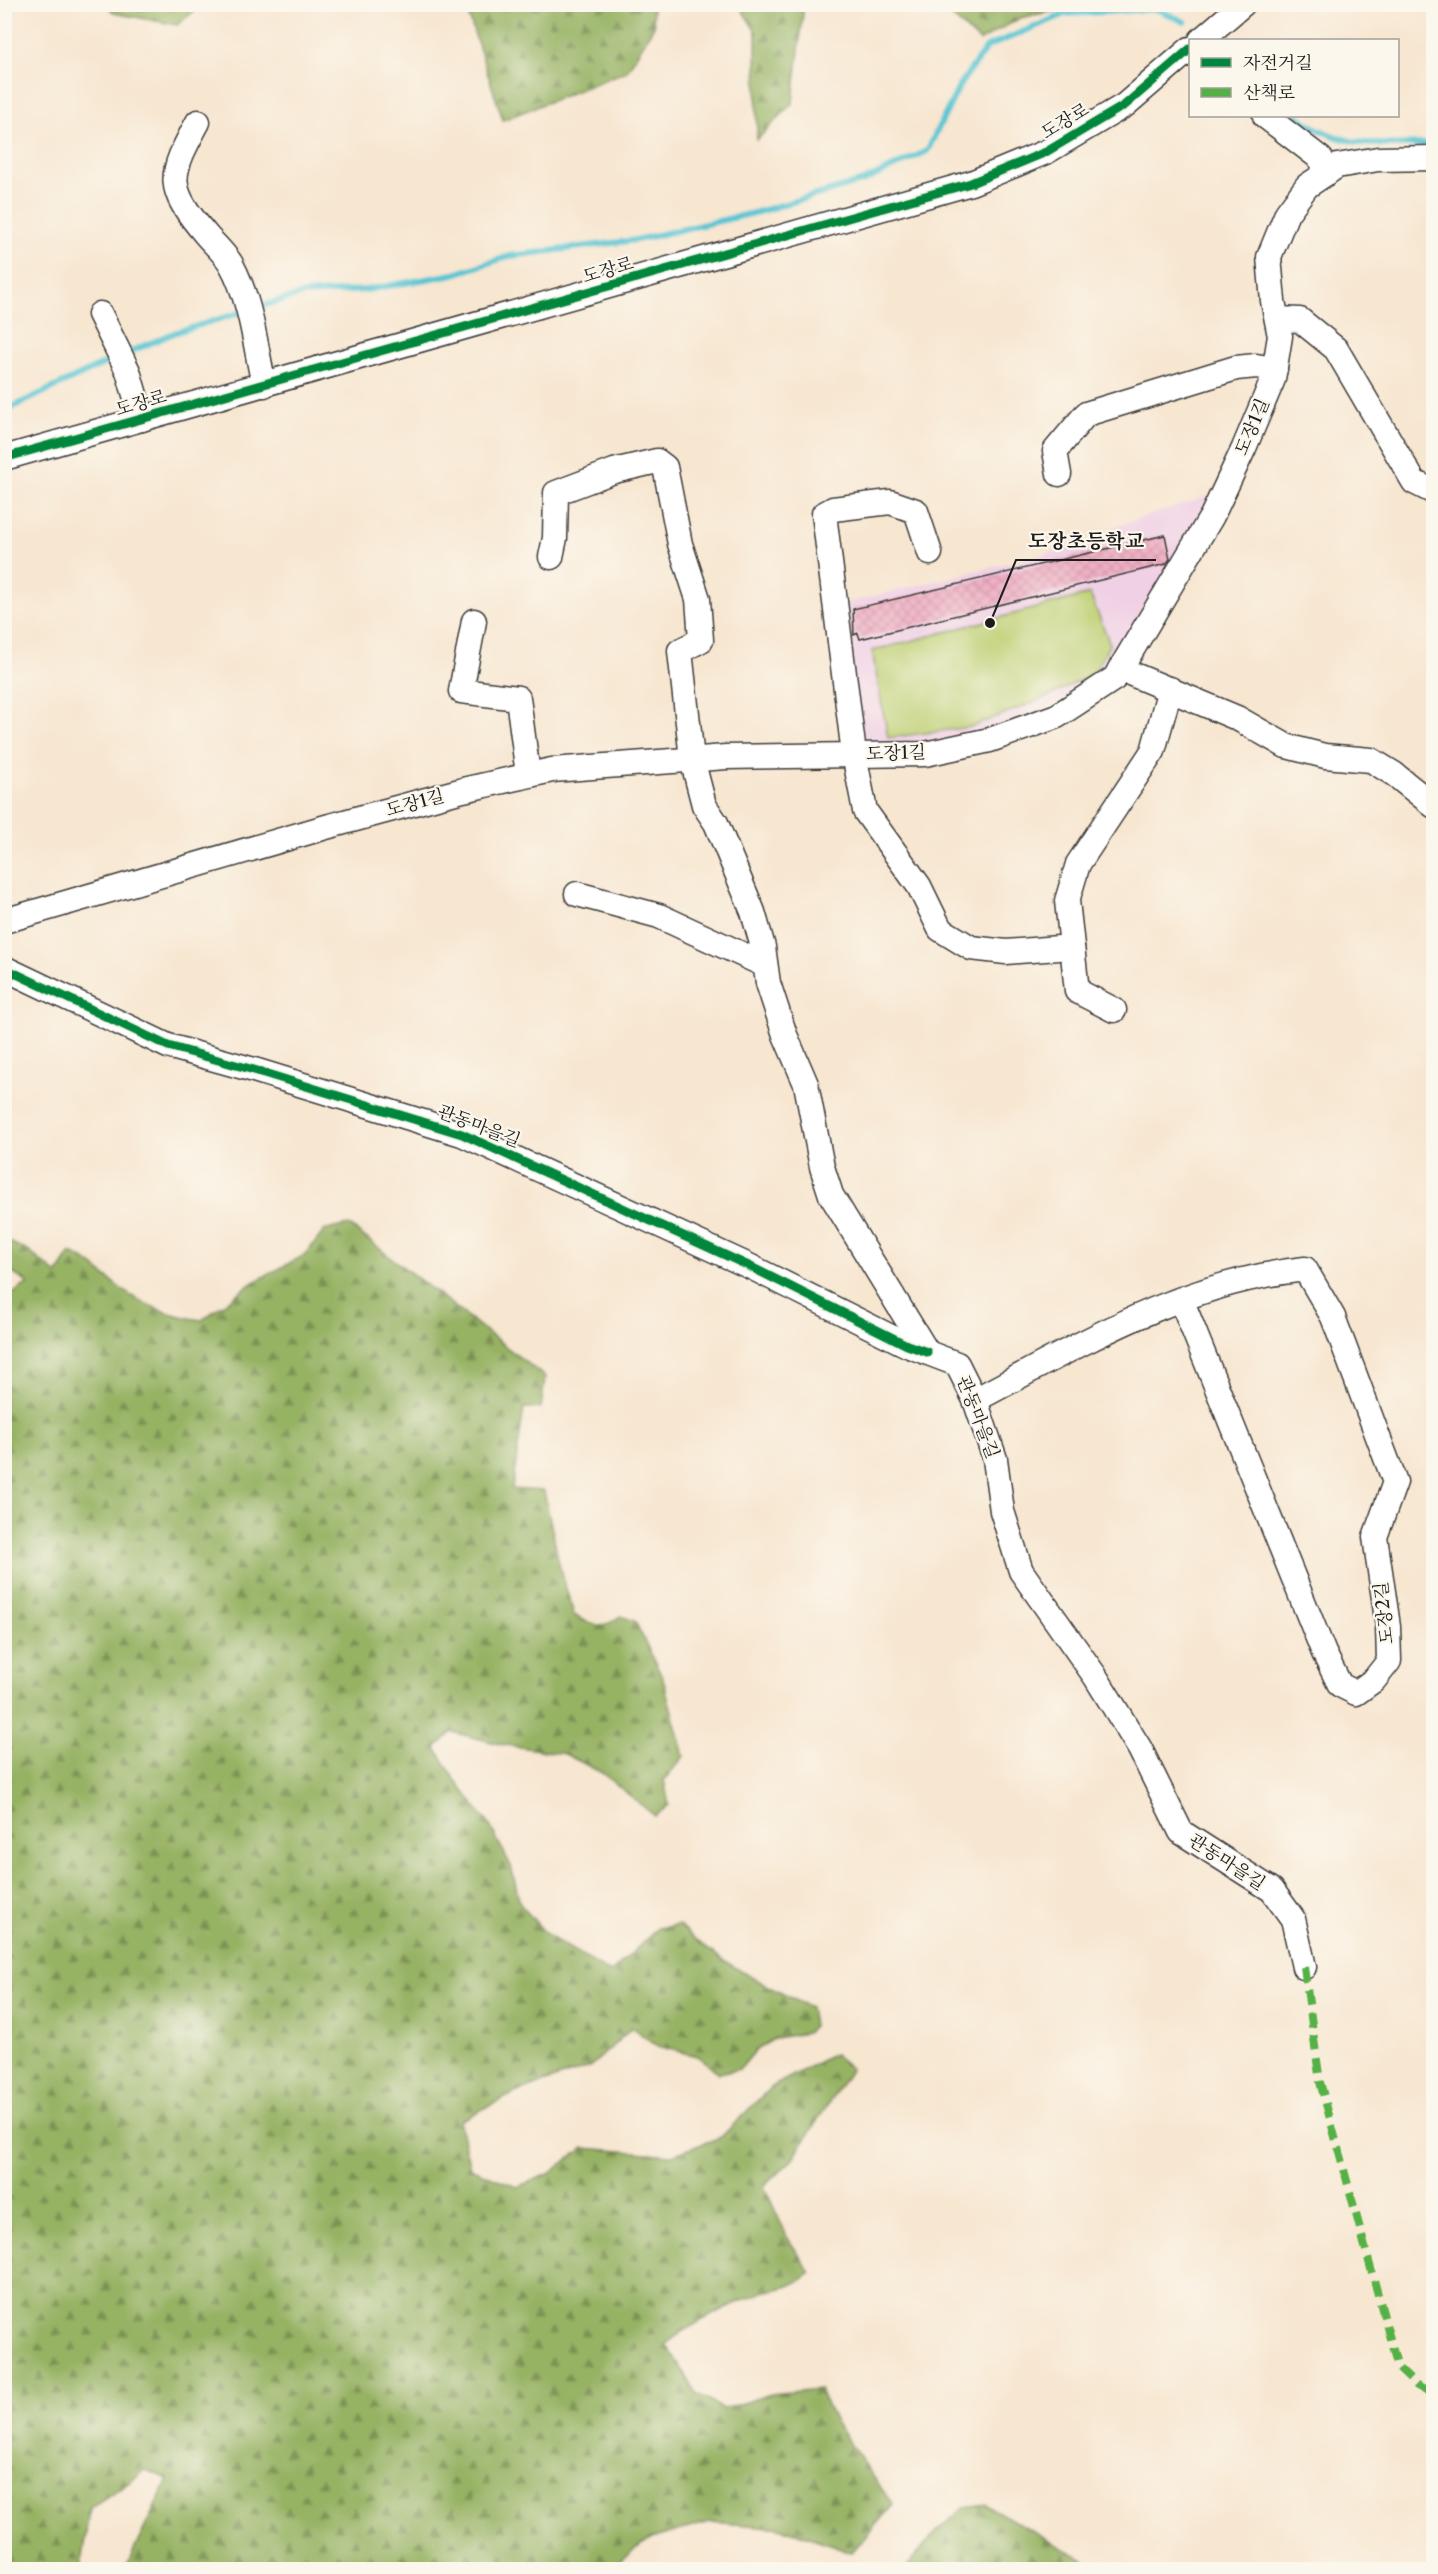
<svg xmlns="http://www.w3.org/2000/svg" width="1438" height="2574" font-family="'Libre Caslon Text','Noto Serif KR',serif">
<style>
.built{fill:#f0d0e5}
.forest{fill:url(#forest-firs);stroke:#596740;stroke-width:1.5}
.pitch{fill:#bdcf72;stroke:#6c7647;stroke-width:1.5}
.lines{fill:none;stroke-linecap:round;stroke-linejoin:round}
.stream{stroke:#59c5d3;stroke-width:6}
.building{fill:url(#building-cross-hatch)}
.minor-casing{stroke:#3d3a37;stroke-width:27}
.minor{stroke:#fff;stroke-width:24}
.quiet{stroke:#55b145;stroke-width:8;stroke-dasharray:15 8;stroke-linecap:butt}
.cycleway-casing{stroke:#fbf7ec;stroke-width:13}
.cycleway{stroke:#00873e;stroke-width:9}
.labels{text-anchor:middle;stroke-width:4.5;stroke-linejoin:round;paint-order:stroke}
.street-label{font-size:18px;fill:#1c1c1c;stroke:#fbf7ec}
.leader{fill:none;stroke:#1c1c1c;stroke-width:2}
.callout-dot{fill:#1c1c1c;stroke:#fbf7ec;stroke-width:2}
.callout-label{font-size:20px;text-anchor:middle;font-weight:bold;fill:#1c1c1c;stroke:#fbf7ec;stroke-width:4.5;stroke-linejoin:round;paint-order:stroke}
</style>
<defs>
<pattern id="forest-firs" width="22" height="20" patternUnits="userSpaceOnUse" patternTransform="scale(1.5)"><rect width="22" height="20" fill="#96b264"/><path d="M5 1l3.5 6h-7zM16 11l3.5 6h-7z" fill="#7a9052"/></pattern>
<pattern id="building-cross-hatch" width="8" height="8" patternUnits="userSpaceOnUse" patternTransform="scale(1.5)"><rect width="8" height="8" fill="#f0afc4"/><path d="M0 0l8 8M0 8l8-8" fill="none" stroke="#cd96a8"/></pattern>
</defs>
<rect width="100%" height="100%" fill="#fbf7ec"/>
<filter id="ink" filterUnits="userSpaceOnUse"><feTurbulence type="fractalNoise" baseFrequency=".0167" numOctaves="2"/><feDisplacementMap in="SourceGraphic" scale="12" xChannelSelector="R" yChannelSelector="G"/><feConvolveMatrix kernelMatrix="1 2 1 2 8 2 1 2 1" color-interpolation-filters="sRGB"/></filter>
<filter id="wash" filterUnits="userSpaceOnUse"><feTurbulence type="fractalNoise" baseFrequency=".008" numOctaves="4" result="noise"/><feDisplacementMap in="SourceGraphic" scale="24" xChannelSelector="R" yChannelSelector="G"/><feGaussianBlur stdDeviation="1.35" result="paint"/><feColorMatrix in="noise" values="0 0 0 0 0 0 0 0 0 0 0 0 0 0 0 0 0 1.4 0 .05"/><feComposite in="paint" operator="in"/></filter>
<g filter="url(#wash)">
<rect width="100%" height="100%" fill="#f7e6d0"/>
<polygon class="built" points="1212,495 1124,643 1089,686 1036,712 977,734 929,743 865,748 842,604 1114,537 1111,528"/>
<g class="forest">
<polygon points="107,5 202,5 177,25 114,13"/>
<polygon points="465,5 652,5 654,26 627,71 503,120"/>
<polygon points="739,5 804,5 793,103 757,140 756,32"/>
<polygon points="938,5 1083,5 1020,18 980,41"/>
<path d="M349,1225L545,1377L541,1408H524L512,1489L544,1491L561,1572L574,1615C592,1626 603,1630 621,1616L635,1621L663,1679L684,1756L664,1780L669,1805L655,1816L602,1773L565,1754L500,1744L452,1732L436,1748L456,1781L489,1824L511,1866L520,1904L547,1935L611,1973L658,1928L679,1925C716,1961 764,1985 810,2007L813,2027L806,2033L775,2038L756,2050L740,2069L719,2073L697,2056L657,2046L632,2028L590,2067L519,2091L459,2121L470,2168L517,2187L549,2174L583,2148L672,2155L721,2137L771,2087L834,2054L851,2069L791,2161L764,2186L787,2237L811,2273C787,2292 780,2285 756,2295C724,2308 692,2323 666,2344L698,2395L723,2409L771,2394L819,2389L837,2425L893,2505L852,2552L784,2528L710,2522L650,2539L609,2569H125L168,2479L146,2470L90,2508L80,2569H5L4,1300L28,1283L5,1268V1240L28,1251L57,1274L71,1253C91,1261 103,1275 120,1288C142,1305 174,1317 202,1320L252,1283L305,1255L325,1230Z"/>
<polygon points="986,2505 1087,2562 1090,2569 905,2569 940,2528 964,2508"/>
</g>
<polygon class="pitch" points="1090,594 1110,644 1093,674 1047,697 971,727 888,738 872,651"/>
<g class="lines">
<g class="stream">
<path d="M1298,116C1340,149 1382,145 1434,144"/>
<polyline points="255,308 303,294 366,290 454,274 510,256 636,240 754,213 864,181 927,151 961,83 987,47 1065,14 1156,9 1185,22"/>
<polyline points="125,354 174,333 242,312"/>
<polyline points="4,411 116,358"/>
</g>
</g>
<g id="blocks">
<polygon class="building" points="1165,535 1170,559 1166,564 860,639 858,633 854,635 853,609"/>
</g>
</g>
<g filter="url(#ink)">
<use href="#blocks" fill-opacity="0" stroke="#3d3a37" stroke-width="1.5"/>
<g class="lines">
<defs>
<g id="minor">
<polyline points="1201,40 1243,4"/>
<polyline points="1265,116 1321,159 1327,173"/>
<path d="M198,122C168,177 165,187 207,236C215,245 225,254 231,264C251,300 255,345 264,385"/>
<polyline points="100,314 128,371 142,419"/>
<polyline points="1277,319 1300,320 1336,349 1414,482 1434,492"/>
<polyline points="4,458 971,183 1046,152 1125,105 1190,49"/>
<polyline points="1059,474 1055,451 1086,414 1236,368 1256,366 1275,369"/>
<polyline points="930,553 916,511 890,502 833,509 824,514 854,754 865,811 919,886 940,929 971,948 1006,952 1072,947"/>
<polyline points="551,557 555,538 556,493 614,471 657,461 665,467 680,544 698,599 701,640 680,651 692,759 704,805 716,823 753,912 763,947 768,983 785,1035 806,1084 822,1167 831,1195 927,1352"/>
<polyline points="474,621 461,691 518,698 528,775"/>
<polyline points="1120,669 1237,718 1286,746 1325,756 1371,760 1394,774 1434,806"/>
<polyline points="577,894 659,916 765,965"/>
<polyline points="4,921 326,827 463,790 552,770 726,757 925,754 990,740 1057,716 1115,678 1212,516 1244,448 1273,379 1280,336 1273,301 1269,257 1287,213 1307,186 1337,166 1378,159 1434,158"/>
<polyline points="4,968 168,1046 254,1070 462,1134 751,1267 907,1345 957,1364 975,1400 995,1459 1002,1511 1021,1571 1095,1676 1140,1749 1181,1832 1272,1890 1293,1919 1304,1967"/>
<polyline points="1114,1010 1077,991 1067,901 1078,864 1153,751 1170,689"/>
<path d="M975,1400C1081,1344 1183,1282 1305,1269L1333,1317L1395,1482L1375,1537L1388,1626L1389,1661L1374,1680L1356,1693L1340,1685L1324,1653L1181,1299"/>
</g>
</defs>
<use href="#minor" class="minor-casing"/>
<use href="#minor" class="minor"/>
<polyline class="quiet" points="1304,1967 1320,2082 1398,2368 1417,2386 1434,2395"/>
<defs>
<g id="cycleway">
<polyline points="4,458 971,183 1046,152 1125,105 1190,49"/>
<polyline points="4,968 168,1046 254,1070 462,1134 751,1267 907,1345 927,1352"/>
</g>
</defs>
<use href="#cycleway" class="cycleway-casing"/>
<use href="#cycleway" class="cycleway"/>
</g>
</g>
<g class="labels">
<g class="street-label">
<text transform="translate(1065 121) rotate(-31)" y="6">도장로</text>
<text transform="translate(608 270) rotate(-16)" y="6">도장로</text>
<text transform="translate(141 403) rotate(-16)" y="6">도장로</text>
<text transform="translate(1252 427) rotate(-67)" y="6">도장1길</text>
<text transform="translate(896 753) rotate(-2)" y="6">도장1길</text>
<text transform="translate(415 803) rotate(-15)" y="6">도장1길</text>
<text transform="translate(479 1126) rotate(21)" y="6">관동마을길</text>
<text transform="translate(978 1417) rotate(69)" y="6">관동마을길</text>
<text transform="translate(1384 1613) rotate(-96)" y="6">도장2길</text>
<text transform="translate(1227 1862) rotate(33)" y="6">관동마을길</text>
</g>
</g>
<path class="leader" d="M990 623L1016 560H1156"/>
<circle class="callout-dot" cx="990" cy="623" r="6"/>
<g class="callout-label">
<text x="1086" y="548">도장초등학교</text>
</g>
<rect width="1438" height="2574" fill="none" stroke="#fbf7ec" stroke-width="24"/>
<rect x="1189" y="39" width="210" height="78" fill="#fbf7ec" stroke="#a29f99" stroke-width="1.5"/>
<rect x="1201" y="58" width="30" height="9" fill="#00873e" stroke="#a29f99" stroke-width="1.5"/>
<text x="1243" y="69" font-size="18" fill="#1c1c1c">자전거길</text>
<rect x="1201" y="88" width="30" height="9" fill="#55b145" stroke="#a29f99" stroke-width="1.5"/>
<text x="1243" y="99" font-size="18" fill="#1c1c1c">산책로</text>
</svg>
